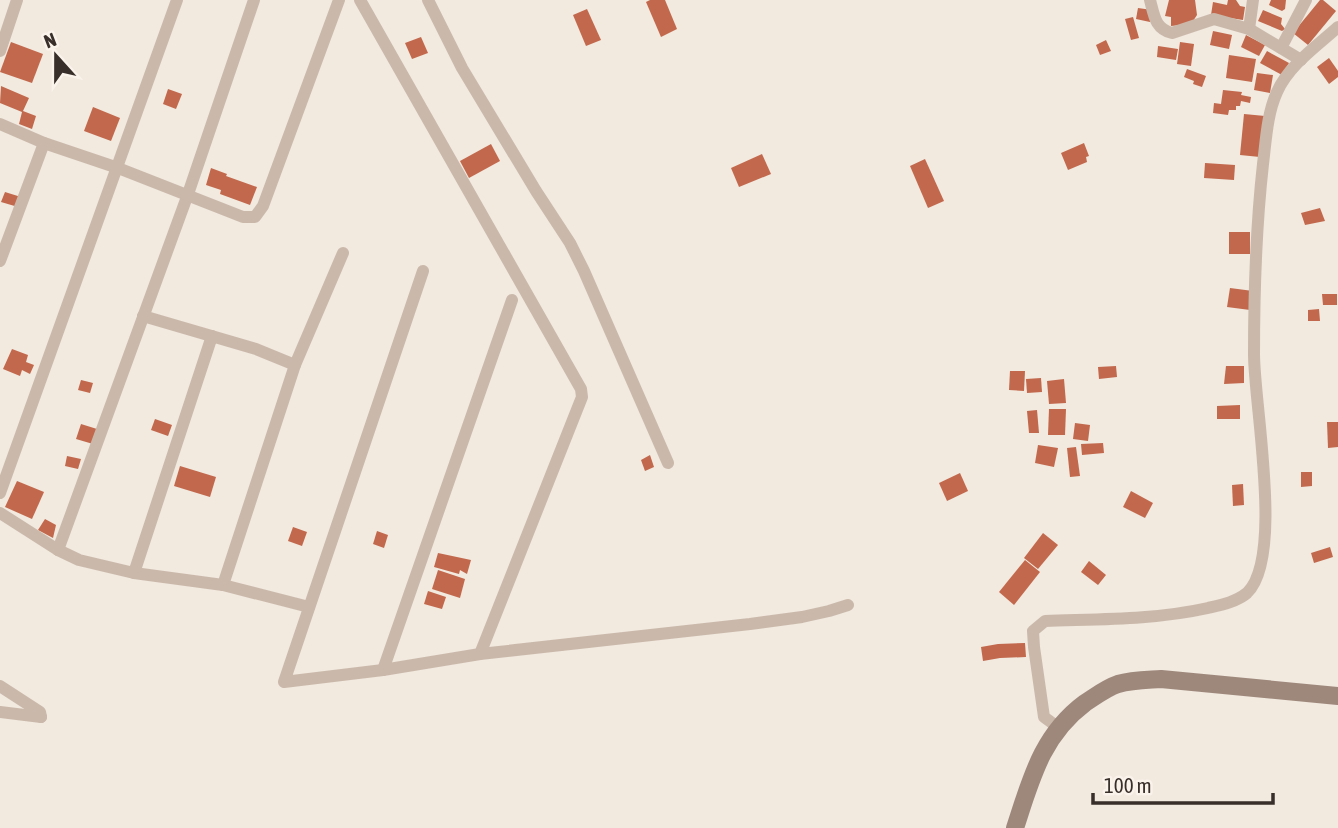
<svg xmlns="http://www.w3.org/2000/svg" width="1338" height="828" font-family="'Asap Condensed',sans-serif">
<style>
.building{fill:#c2684c}
.lines{fill:none;stroke-linecap:round;stroke-linejoin:round}
.street{stroke:#cab9ab;stroke-width:12}
.secondary{stroke:#9e887c;stroke-width:18}
</style>
<rect width="100%" height="100%" fill="#f2e9df"/>
<g class="building">
<polygon points="650,0 665,0 677,29 661,37 646,2"/>
<polygon points="1169,0 1195,0 1197,15 1191,24 1171,26 1171,17 1165,16"/>
<polygon points="1228,0 1236,0 1240,6 1245,7 1243,20 1211,15 1213,2 1227,5"/>
<polygon points="1271,0 1286,0 1285,9 1282,11 1269,5"/>
<polygon points="1320,0 1323,0 1336,11 1308,45 1293,33"/>
<polygon points="1138,8 1152,10 1150,22 1136,19"/>
<polygon points="587,9 601,40 586,46 573,15"/>
<polygon points="1263,10 1282,18 1281,24 1285,29 1282,31 1258,21"/>
<polygon points="1133,17 1139,38 1131,40 1125,19"/>
<polygon points="1213,31 1232,35 1229,49 1210,45"/>
<polygon points="1246,35 1265,45 1259,56 1241,47"/>
<polygon points="421,37 428,53 412,59 405,43"/>
<polygon points="1106,40 1111,51 1100,55 1096,45"/>
<polygon points="11,42 43,54 32,83 0,72"/>
<polygon points="1180,42 1194,44 1191,66 1177,64"/>
<polygon points="1158,46 1178,49 1176,60 1157,57"/>
<polygon points="1267,51 1289,63 1282,75 1260,63"/>
<polygon points="1229,55 1256,59 1252,82 1226,78"/>
<polygon points="1329,58 1338,71 1338,77 1329,84 1317,67"/>
<polygon points="1187,69 1206,76 1202,87 1193,84 1194,81 1184,77"/>
<polygon points="1257,73 1273,75 1270,93 1254,90"/>
<polygon points="1,86 29,98 23,111 36,116 32,129 19,124 22,112 0,103"/>
<polygon points="168,89 182,94 176,109 163,104"/>
<polygon points="1223,90 1242,92 1241,95 1251,97 1250,103 1241,101 1240,106 1236,106 1236,110 1229,110 1228,115 1213,113 1214,103 1221,104"/>
<polygon points="93,107 120,118 111,141 84,131"/>
<polygon points="1244,114 1265,116 1260,157 1240,155"/>
<polygon points="1084,143 1089,156 1086,157 1087,162 1068,170 1061,153"/>
<polygon points="491,144 500,161 469,178 460,161"/>
<polygon points="762,154 771,174 739,187 731,168"/>
<polygon points="925,159 944,201 928,208 910,166"/>
<polygon points="1205,163 1235,165 1234,180 1204,178"/>
<polygon points="211,168 227,174 226,176 257,187 250,205 220,194 221,190 206,185"/>
<polygon points="5,192 21,197 18,207 1,202"/>
<polygon points="1320,208 1325,221 1305,225 1301,213"/>
<rect x="1229" y="232" width="21" height="22"/>
<polygon points="1230,288 1253,291 1250,310 1227,307"/>
<polygon points="1322,294 1337,294 1337,305 1323,305"/>
<polygon points="1319,309 1320,321 1308,321 1308,310"/>
<polygon points="12,349 28,355 26,362 34,365 30,374 22,370 20,376 3,369"/>
<polygon points="1116,366 1117,377 1099,379 1098,367"/>
<polygon points="1226,366 1244,366 1244,383 1224,384"/>
<polygon points="1010,371 1025,371 1024,391 1009,390"/>
<polygon points="1041,378 1042,392 1027,393 1026,379"/>
<polygon points="1064,379 1066,403 1049,404 1047,381"/>
<polygon points="81,380 93,383 90,393 78,390"/>
<polygon points="1240,405 1240,419 1217,419 1217,406"/>
<polygon points="1049,409 1066,409 1065,435 1048,435"/>
<polygon points="1037,410 1039,433 1029,433 1027,411"/>
<polygon points="155,419 172,425 168,436 151,430"/>
<polygon points="1327,422 1338,422 1338,447 1328,448"/>
<polygon points="1075,423 1090,425 1088,441 1073,439"/>
<polygon points="81,424 97,429 93,444 76,439"/>
<polygon points="1103,443 1104,453 1082,455 1081,444"/>
<polygon points="1038,445 1058,448 1054,467 1035,463"/>
<polygon points="1076,447 1080,476 1070,477 1067,448"/>
<polygon points="650,455 654,467 645,471 641,460"/>
<polygon points="67,456 81,459 78,469 65,466"/>
<polygon points="180,466 216,477 210,497 174,486"/>
<polygon points="1301,472 1312,472 1312,486 1301,487"/>
<polygon points="960,473 968,491 947,501 939,483"/>
<polygon points="17,481 44,492 32,519 5,507"/>
<polygon points="1243,484 1244,505 1233,506 1232,485"/>
<polygon points="1131,491 1153,503 1145,518 1123,507"/>
<polygon points="45,519 56,525 53,538 38,530"/>
<polygon points="293,527 307,532 302,546 288,541"/>
<polygon points="377,531 388,535 384,548 373,544"/>
<polygon points="1043,533 1058,545 1038,569 1024,558"/>
<polygon points="1330,547 1333,557 1314,563 1311,553"/>
<polygon points="438,553 471,560 467,574 460,570 459,574 434,567"/>
<polygon points="1025,560 1040,572 1014,605 999,592"/>
<polygon points="1089,561 1106,575 1098,585 1081,572"/>
<polygon points="438,570 465,579 460,598 432,589"/>
<polygon points="428,591 446,597 442,609 424,604"/>
<polygon points="1025,643 1026,657 1000,658 983,661 981,647 998,644"/>
</g>
<g class="lines">
<g class="street">
<polyline points="360,0 581,389 582,397 480,654"/>
<polyline points="428,0 462,68 536,191 570,243 584,271 668,463"/>
<path d="M1150,0C1154,15 1155,29 1172,33L1214,19L1249,29L1301,60"/>
<polyline points="1249,29 1253,0"/>
<polyline points="1281,48 1306,0"/>
<polyline points="0,51 17,0"/>
<polyline points="0,124 44,143 118,168 243,217 255,217 263,206 339,0"/>
<polyline points="0,261 44,143"/>
<polyline points="423,271 284,682 383,670 480,654 750,624 802,617 829,611 848,605"/>
<polyline points="143,316 256,349 295,365"/>
<polyline points="0,493 177,0"/>
<polyline points="0,513 58,550 79,560 134,573 223,585 309,607"/>
<polyline points="58,550 188,194 254,0"/>
<polyline points="134,573 212,336"/>
<polyline points="223,585 295,365 343,253"/>
<polyline points="383,670 512,300"/>
<polyline points="0,686 40,712 41,717"/>
<polyline points="0,712 41,717"/>
<path d="M1059,728L1044,717L1034,647L1033,631L1045,621C1100,619 1154,620 1208,608C1221,605 1236,602 1247,593C1284,558 1254,405 1254,354C1254,291 1256,227 1263,164C1266,140 1267,114 1277,92C1289,65 1317,46 1338,27"/>
</g>
<path class="secondary" d="M1015,828C1031,779 1042,735 1085,703C1096,696 1106,688 1118,684C1132,680 1147,680 1161,679L1338,696"/>
</g>
<g transform="translate(56 56) rotate(339)" stroke="#faf3eb" stroke-width="5" paint-order="stroke">
<path d="M0-5L12 26L0 18L-12 26Z" fill="#382e2a"/>
<text y="-10" font-size="19" font-weight="bold" text-anchor="middle" fill="#382e2a">N</text>
</g>
<path d="M1093 793v10h180v-10" fill="none" stroke="#382e2a" stroke-width="3.5"/>
<text x="1104" y="793" font-size="21" fill="#382e2a" stroke="#faf3eb" stroke-width="5" paint-order="stroke">100 m</text>
</svg>
